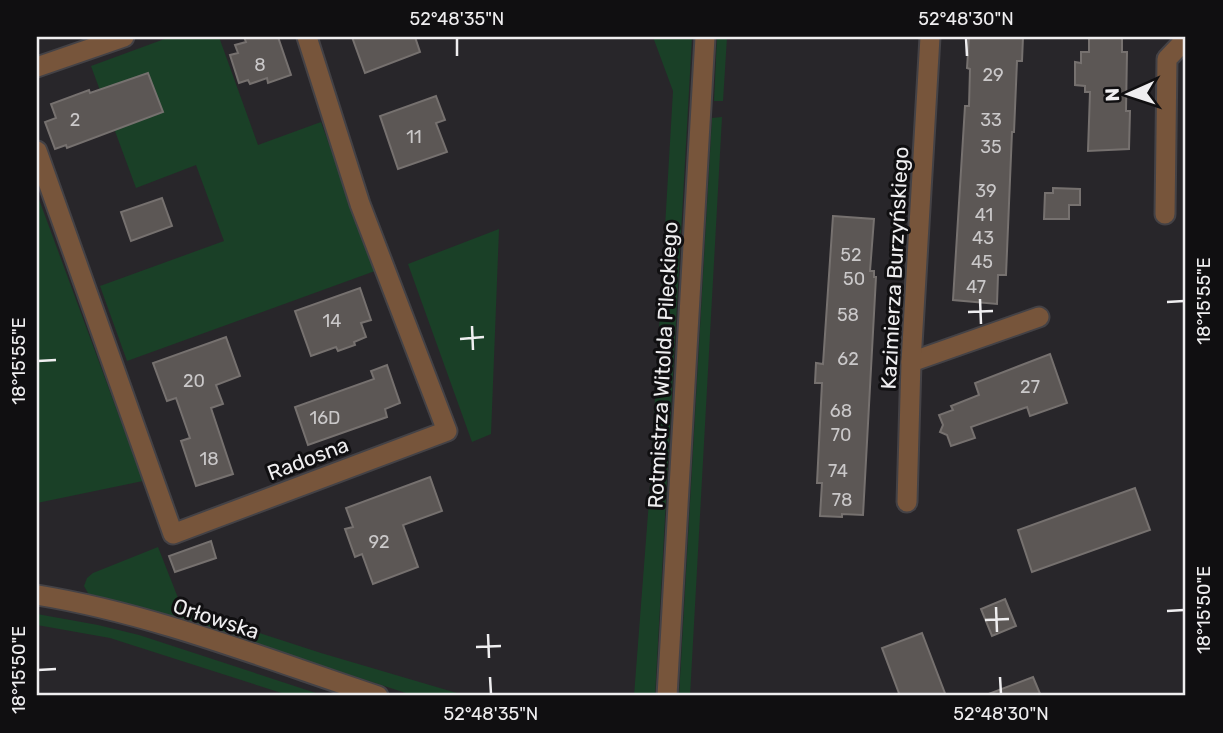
<svg xmlns="http://www.w3.org/2000/svg" width="1223" height="733" font-family="Rubik,sans-serif">
<style>
.green{fill:#1a4027}
.building{fill:#5c5755;stroke:#76716f;stroke-width:2}
.lines{fill:none;stroke-linecap:round;stroke-linejoin:round}
.minor-casing{stroke:#444246;stroke-width:23}
.tertiary-casing{stroke:#444246;stroke-width:23}
.minor{stroke:#77553b;stroke-width:19}
.tertiary{stroke:#77553b;stroke-width:19}
.ticks{fill:none;stroke:#efeef0;stroke-width:2.5}
.labels{text-anchor:middle;stroke-width:6;stroke-linejoin:round;paint-order:stroke}
.number-label{font-size:18px;fill:#cac8c9}
.street-label{font-size:21px;fill:#efeef0;stroke:#100f11}
.neatline{fill:none;stroke:#efeef0;stroke-width:2.5}
.ticks-label{font-size:18px;text-anchor:middle;fill:#efeef0}
</style>
<rect width="100%" height="100%" fill="#28262a"/>
<g class="green">
<polygon points="170,37 219,37 258,145 321,122 375,271 127,361 100,286 224,241 196,165 136,188 91,66"/>
<polygon points="653,37 692,37 655,696 634,696 649,501 673,91"/>
<polygon points="717,37 727,37 723,101 714,101"/>
<polygon points="722,117 690,696 679,696 712,118"/>
<polygon points="37,194 143,481 37,503"/>
<polygon points="499,229 491,434 472,442 408,264"/>
<polygon points="158,547 182,608 321,653 467,696 415,696 154,611 89,595 84,586 87,578 93,573"/>
<polygon points="37,614 98,625 139,635 325,696 291,696 110,638 37,625"/>
</g>
<g class="building">
<polygon points="244,37 278,37 291,75 268,83 267,78 250,84 248,80 239,83 230,55 238,53 235,45 246,42"/>
<polygon points="352,37 415,37 420,52 365,73"/>
<polygon points="969,37 1023,37 1022,61 1017,61 1014,132 1012,132 1006,275 998,275 997,304 953,300 965,106 969,106 970,69 967,68"/>
<polygon points="1089,37 1122,37 1122,52 1127,52 1126,111 1130,111 1129,149 1088,151 1090,92 1085,92 1085,86 1075,85 1075,62 1081,63 1081,52 1089,52"/>
<polygon points="148,73 163,112 67,148 66,145 55,149 45,122 56,118 51,104 89,90 90,93"/>
<polygon points="436,96 445,120 436,123 447,152 398,169 380,116"/>
<polygon points="1053,188 1080,189 1080,205 1069,205 1069,219 1044,219 1045,193 1053,193"/>
<polygon points="162,198 172,226 131,241 121,212"/>
<polygon points="833,216 874,219 870,271 874,271 874,277 876,277 863,515 842,514 842,517 820,516 822,483 817,483 822,383 815,383 816,363 823,364"/>
<polygon points="360,288 371,320 361,323 366,337 354,342 355,345 338,351 336,347 311,356 295,311"/>
<polygon points="226,337 240,376 216,385 223,404 211,408 233,474 196,486 181,441 190,438 176,398 167,401 153,363"/>
<polygon points="1050,354 1067,403 1030,416 1027,407 971,427 975,438 951,446 947,435 940,432 943,425 939,415 953,410 951,406 979,395 975,383"/>
<polygon points="387,365 400,403 385,409 387,417 308,445 295,407 374,379 371,371"/>
<polygon points="430,477 442,511 403,525 418,567 373,584 362,554 355,557 345,529 353,527 346,508"/>
<polygon points="1135,488 1150,530 1032,572 1018,530"/>
<polygon points="211,541 216,558 175,572 169,556"/>
<polygon points="1005,599 1016,626 992,636 981,609"/>
<polygon points="922,633 946,696 900,696 882,648"/>
<polygon points="1033,677 1041,696 986,696 986,695"/>
</g>
<g class="lines">
<defs>
<g id="minor">
<polyline points="37,67 124,37"/>
<polyline points="37,151 173,534 447,431 360,204 307,37"/>
<polyline points="1165,214 1167,59 1186,39"/>
<polyline points="911,362 1039,317"/>
<polyline points="907,502 911,362 930,37"/>
</g>
<g id="tertiary">
<path d="M37,595C154,614 266,659 378,696"/>
<polyline points="667,696 705,37"/>
</g>
</defs>
<use href="#minor" class="minor-casing"/>
<use href="#tertiary" class="tertiary-casing"/>
<use href="#minor" class="minor"/>
<use href="#tertiary" class="tertiary"/>
</g>
<path class="ticks" d="M457,38V56M966,38L967,56M980,299L981,324M1167,302L1184,301M968,312L993,311M472,326L473,350M460,339L484,337M38,361L56,360M996,607L997,632M1167,611L1184,610M985,620L1009,619M488,634L489,658M476,647L501,646M38,670L56,669M490,677L491,694M1000,677L1001,694"/>
<g class="labels">
<g class="number-label">
<text x="260" y="71">8</text>
<text x="993" y="81">29</text>
<text x="75" y="126">2</text>
<text x="991" y="126">33</text>
<text x="414" y="143">11</text>
<text x="991" y="153">35</text>
<text x="986" y="197">39</text>
<text x="984" y="221">41</text>
<text x="983" y="244">43</text>
<text x="851" y="261">52</text>
<text x="982" y="268">45</text>
<text x="854" y="285">50</text>
<text x="976" y="293">47</text>
<text x="848" y="321">58</text>
<text x="332" y="327">14</text>
<text x="848" y="365">62</text>
<text x="194" y="387">20</text>
<text x="1030" y="393">27</text>
<text x="841" y="417">68</text>
<text x="325" y="424">16D</text>
<text x="841" y="441">70</text>
<text x="209" y="465">18</text>
<text x="838" y="477">74</text>
<text x="842" y="506">78</text>
<text x="379" y="548">92</text>
</g>
<g class="street-label">
<text transform="translate(895 268) rotate(-87)" y="7">Kazimierza Burzyńskiego</text>
<text transform="translate(663 365) rotate(-87)" y="7">Rotmistrza Witolda Pileckiego</text>
<text transform="translate(308 459) rotate(-21)" y="7">Radosna</text>
<text transform="translate(216 619) rotate(18)" y="7">Orłowska</text>
</g>
</g>
<rect width="1223" height="733" fill="none" stroke="#100f11" stroke-width="77"/>
<g transform="translate(1129 94) rotate(267)" stroke="#100f11" stroke-width="5" paint-order="stroke">
<path d="M0-5L12 26L0 18L-12 26Z" fill="#efeef0"/>
<text y="-10" font-size="19" font-weight="bold" text-anchor="middle" fill="#efeef0">N</text>
</g>
<rect x="38" y="38" width="1146" height="656" class="neatline"/>
<g class="ticks-label">
<text x="457" y="25">52°48'35"N</text>
<text x="966" y="25">52°48'30"N</text>
<text transform="translate(1204 301) rotate(-90)" y="6">18°15'55"E</text>
<text transform="translate(19 361) rotate(-90)" y="6">18°15'55"E</text>
<text transform="translate(1204 610) rotate(-90)" y="6">18°15'50"E</text>
<text transform="translate(19 670) rotate(-90)" y="6">18°15'50"E</text>
<text x="491" y="720">52°48'35"N</text>
<text x="1001" y="720">52°48'30"N</text>
</g>
</svg>
